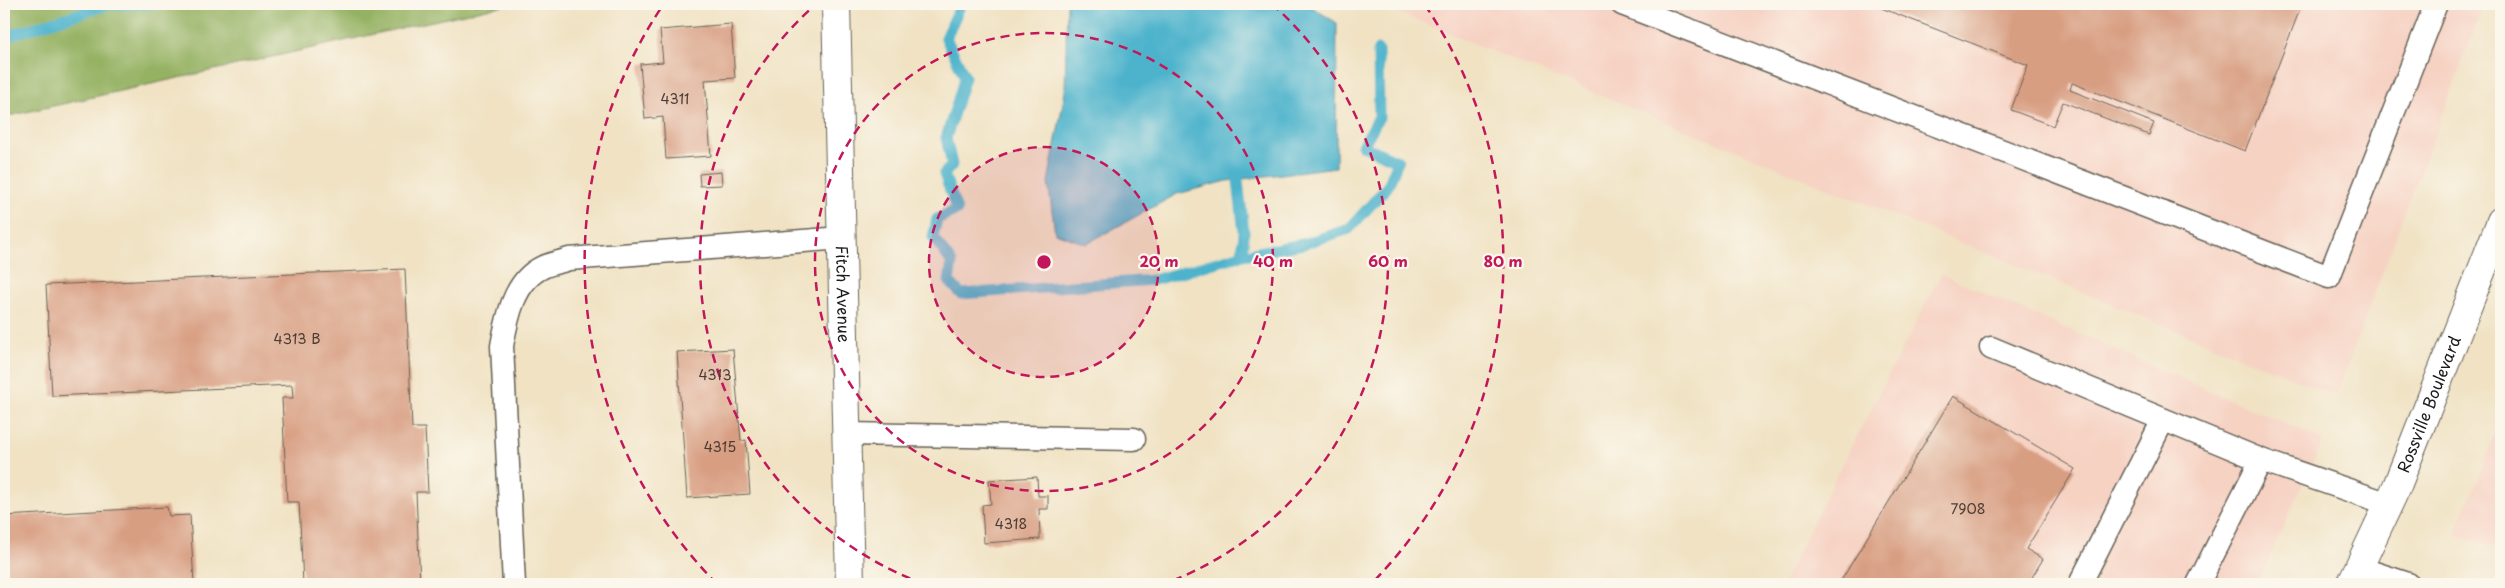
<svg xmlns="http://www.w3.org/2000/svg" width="2505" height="588" font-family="'Playpen Sans',sans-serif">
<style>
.built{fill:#f6d2c3}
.forest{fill:#95b264;stroke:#586740}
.water{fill:#4db3cc;stroke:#346874}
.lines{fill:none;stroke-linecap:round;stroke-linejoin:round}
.stream{stroke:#4db3cc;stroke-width:11}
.building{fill:#d89e82}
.lane-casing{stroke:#666156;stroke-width:25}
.street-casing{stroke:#666156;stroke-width:30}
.secondary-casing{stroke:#666156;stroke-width:30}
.lane{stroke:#fff;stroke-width:22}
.street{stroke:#fff;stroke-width:28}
.secondary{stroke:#fff;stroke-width:28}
.ring{fill:none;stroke:#c2185b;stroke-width:2.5;stroke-dasharray:9 6}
.labels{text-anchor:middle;stroke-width:4.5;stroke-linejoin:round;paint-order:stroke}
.number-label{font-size:14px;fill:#4b3c36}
.street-label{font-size:16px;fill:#1c1c1c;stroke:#fbf7ec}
.centre{fill:#c2185b;stroke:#fbf7ec;stroke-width:2.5}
.ring-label{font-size:15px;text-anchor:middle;font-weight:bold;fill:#c2185b;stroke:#fbf7ec;stroke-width:4.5;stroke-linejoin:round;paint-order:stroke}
</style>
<rect width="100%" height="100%" fill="#fbf7ec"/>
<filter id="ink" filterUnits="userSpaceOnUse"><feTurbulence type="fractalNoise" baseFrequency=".02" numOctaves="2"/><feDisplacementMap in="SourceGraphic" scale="10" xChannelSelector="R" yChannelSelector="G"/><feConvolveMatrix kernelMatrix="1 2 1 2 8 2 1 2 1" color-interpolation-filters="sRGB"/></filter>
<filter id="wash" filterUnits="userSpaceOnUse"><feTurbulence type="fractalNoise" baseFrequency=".0096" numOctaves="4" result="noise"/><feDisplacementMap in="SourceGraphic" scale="20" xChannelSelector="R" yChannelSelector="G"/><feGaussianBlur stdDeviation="1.12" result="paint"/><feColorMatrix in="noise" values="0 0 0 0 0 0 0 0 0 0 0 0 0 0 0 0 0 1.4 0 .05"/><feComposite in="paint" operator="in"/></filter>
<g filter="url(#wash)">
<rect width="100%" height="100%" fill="#f0e2c3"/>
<g class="built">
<polygon points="1377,4 2484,4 2336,396"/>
<polygon points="1941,274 2323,440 2257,584 1783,584 1820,507"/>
<polygon points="2501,418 2501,549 2455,535"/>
</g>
<polygon class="forest" points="4,4 509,4 4,117"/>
<polygon class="water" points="1067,4 1307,4 1337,23 1336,167 1227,181 1177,194 1086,244 1055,233 1048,182 1065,92"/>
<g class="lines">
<g class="stream">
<polyline points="961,4 946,38 965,77 946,138 952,165 944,174 957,210 937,219 933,237 952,263 949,281 961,294 1154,280 1242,255 1303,244 1349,229 1388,186 1398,161 1363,146 1379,117 1378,50"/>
<polyline points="4,37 107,5 156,4"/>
<polyline points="1236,164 1244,232 1242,255"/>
</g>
</g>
<g id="blocks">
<g class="building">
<polygon points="1871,4 2302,4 2245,151 2072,83 2070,90 2154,123 2149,135 2063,102 2053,126 2011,110 2028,65"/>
<polygon points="731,24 735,78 705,80 711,156 666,159 663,117 645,119 640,64 663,62 660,30"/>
<polygon points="721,172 722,185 700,186 699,174"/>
<polygon points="405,269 412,428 425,428 428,492 416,492 420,584 303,584 299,502 287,502 282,398 293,398 292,385 52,396 46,285"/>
<polygon points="733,349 741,441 746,440 750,494 687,498 677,352"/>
<polygon points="1953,396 2075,469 2026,549 2043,559 2028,584 1839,584"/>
<polygon points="1037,477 1038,496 1048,496 1048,509 1039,509 1040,539 984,543 982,505 991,504 989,480"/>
<polygon points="167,507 169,516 190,515 194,584 4,584 4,516"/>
</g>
</g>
</g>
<g filter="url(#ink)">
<use href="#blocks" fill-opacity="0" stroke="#666156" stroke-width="1"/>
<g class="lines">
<defs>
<g id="lane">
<polyline points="1622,4 2329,277 2436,4"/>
<polyline points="1991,348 2261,460"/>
<polyline points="846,434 1134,439"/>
<polyline points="2359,568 2408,584"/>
<path d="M514,584L502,346C507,318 514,280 543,267C551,263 561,262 569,259L842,238"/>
<polyline points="2080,584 2163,420"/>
<polyline points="2198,584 2261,460 2389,504"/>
</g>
<g id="street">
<path id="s1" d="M836,4L850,584"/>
</g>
<g id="secondary">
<path id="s2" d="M2351,584L2397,486L2501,221"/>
</g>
</defs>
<use href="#lane" class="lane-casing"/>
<use href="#street" class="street-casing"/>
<use href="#secondary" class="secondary-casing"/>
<use href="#lane" class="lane"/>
<use href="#street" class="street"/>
<use href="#secondary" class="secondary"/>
</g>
</g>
<circle cx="1044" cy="262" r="115" fill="#c2185b" fill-opacity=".12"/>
<g class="ring">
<circle cx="1044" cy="262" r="115"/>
<circle cx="1044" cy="262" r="229"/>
<path d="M924 584A344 344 0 0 1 816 4M1272 4A344 344 0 0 1 1164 584"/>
<path d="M717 584A459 459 0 0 1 663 5M1425 5A459 459 0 0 1 1371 584"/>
</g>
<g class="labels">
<g class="number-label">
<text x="675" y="104">4311</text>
<text x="297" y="344">4313 B</text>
<text x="715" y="380">4313</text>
<text x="720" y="452">4315</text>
<text x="1968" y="514">7908</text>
<text x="1011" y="529">4318</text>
</g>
<g class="street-label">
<text dy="6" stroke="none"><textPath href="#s1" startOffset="290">Fitch Avenue</textPath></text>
<text dy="6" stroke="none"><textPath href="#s2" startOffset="196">Rossville Boulevard</textPath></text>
</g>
</g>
<circle cx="1044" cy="262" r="8" class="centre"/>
<g class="ring-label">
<text x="1159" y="267">20 m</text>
<text x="1273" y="267">40 m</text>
<text x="1388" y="267">60 m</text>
<text x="1503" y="267">80 m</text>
</g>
<rect width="2505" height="588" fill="none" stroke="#fbf7ec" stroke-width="20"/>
</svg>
